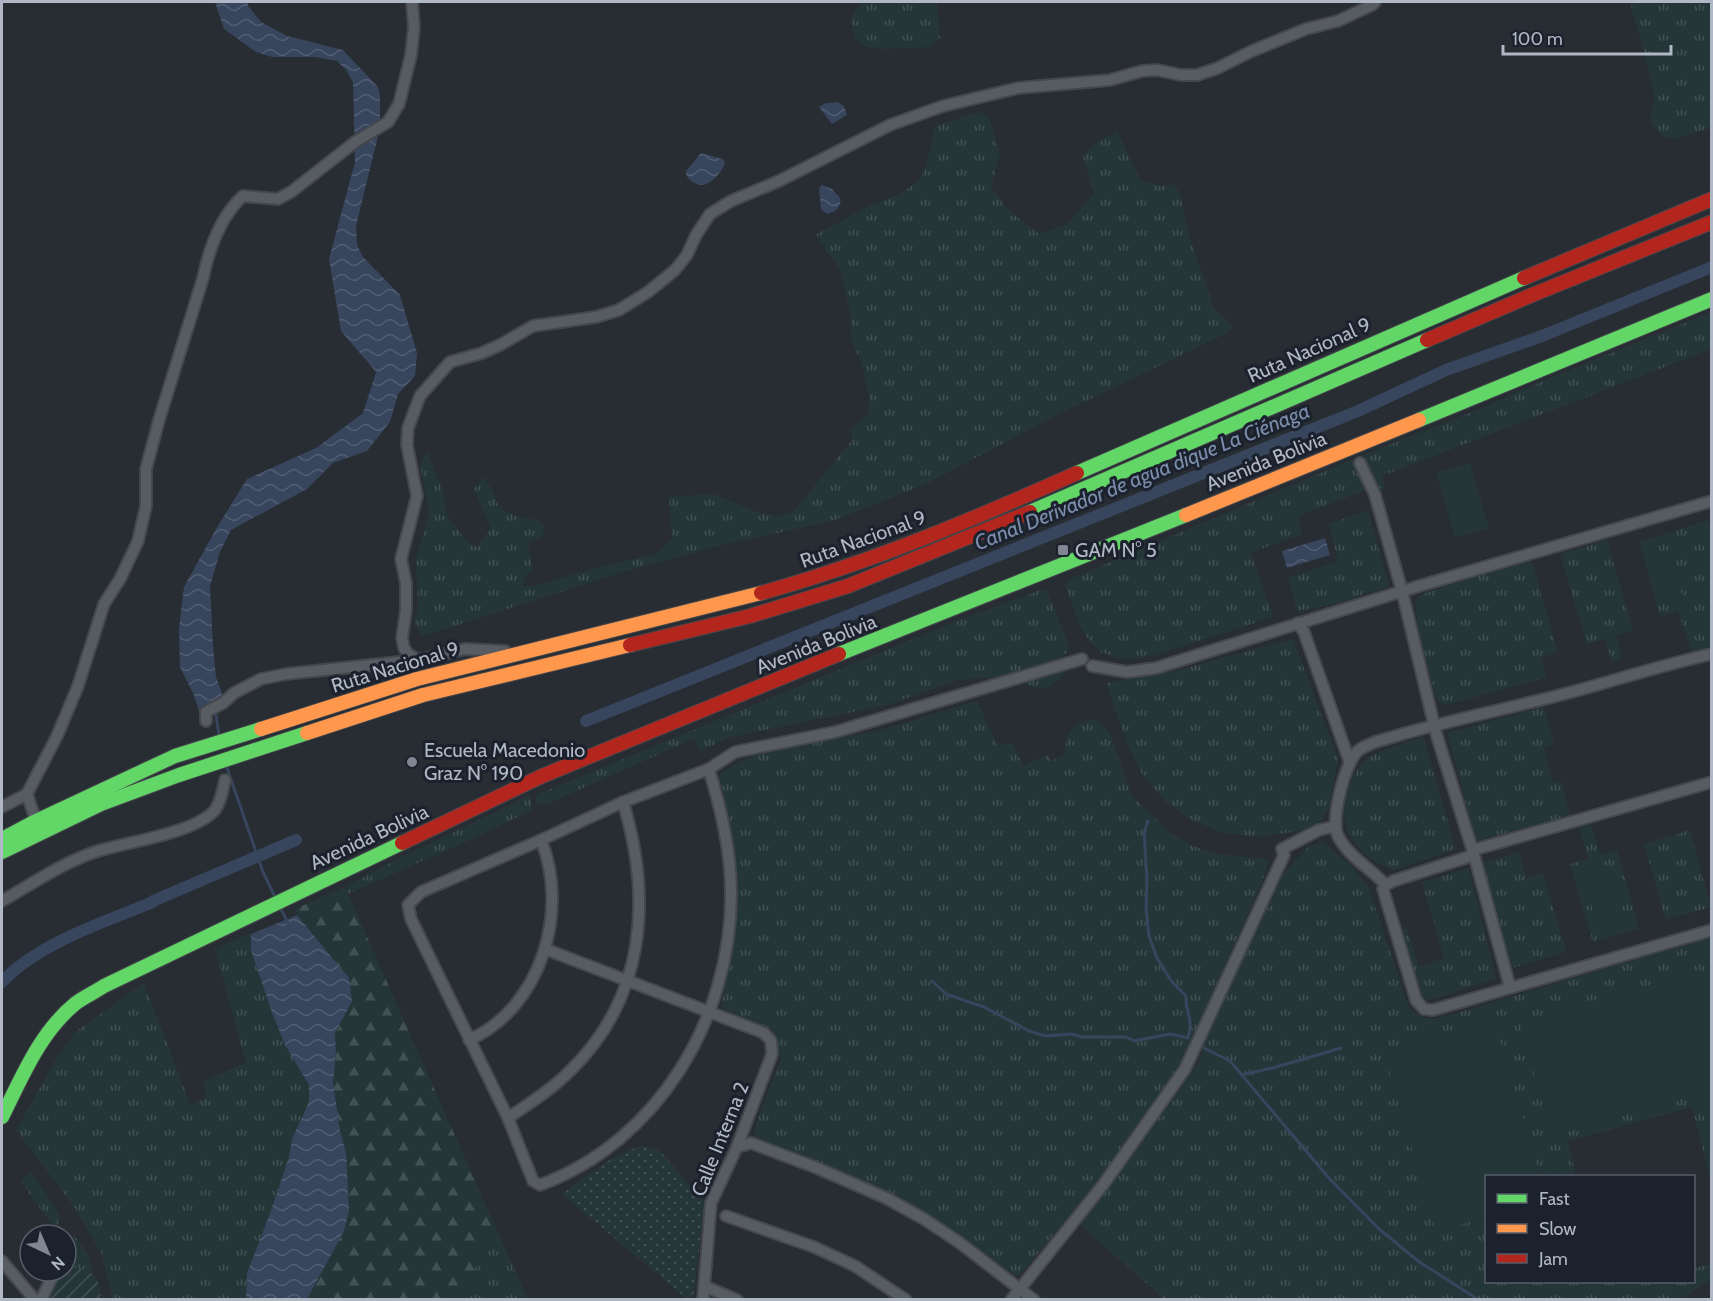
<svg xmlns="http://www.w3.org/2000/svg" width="1713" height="1301" font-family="Cabin,sans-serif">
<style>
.grass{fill:url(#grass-tufts)}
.forest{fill:url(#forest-firs)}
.park{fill:url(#park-dots)}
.garden{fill:url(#garden-furrows)}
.pitch{fill:#253639}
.water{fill:url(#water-waves)}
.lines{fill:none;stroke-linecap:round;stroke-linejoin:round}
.stream{stroke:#37455d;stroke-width:3}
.canal{stroke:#37455d;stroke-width:12}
.street-casing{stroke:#44474c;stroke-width:14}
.fast-casing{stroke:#44474c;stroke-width:16}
.slow-casing{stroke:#44474c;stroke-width:16}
.jam-casing{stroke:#44474c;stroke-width:16}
.street{stroke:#575b62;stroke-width:10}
.fast{stroke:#63d668;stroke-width:14}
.slow{stroke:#ff974d;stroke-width:14}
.jam{stroke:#b3261e;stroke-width:14}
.poi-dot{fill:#818792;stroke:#1b222d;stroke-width:2}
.labels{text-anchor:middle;stroke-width:6;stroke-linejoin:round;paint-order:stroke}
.street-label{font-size:20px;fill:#b1b8c5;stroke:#1b222d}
.poi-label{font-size:20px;fill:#b1b8c5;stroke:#1b222d;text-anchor:start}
.water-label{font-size:21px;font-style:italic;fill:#7b8dab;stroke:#1b222d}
</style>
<defs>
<pattern id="grass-tufts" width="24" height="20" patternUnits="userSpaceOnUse" patternTransform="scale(1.5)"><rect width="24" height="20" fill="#253639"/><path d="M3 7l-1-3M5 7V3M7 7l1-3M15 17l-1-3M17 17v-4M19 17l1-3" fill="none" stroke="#425154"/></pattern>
<pattern id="forest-firs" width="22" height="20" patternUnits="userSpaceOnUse" patternTransform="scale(1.5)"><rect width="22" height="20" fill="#253639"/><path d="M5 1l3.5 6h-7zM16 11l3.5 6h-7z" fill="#425154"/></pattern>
<pattern id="park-dots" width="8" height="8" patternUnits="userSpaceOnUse" patternTransform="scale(1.5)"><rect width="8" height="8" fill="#253639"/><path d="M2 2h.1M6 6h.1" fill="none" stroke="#425154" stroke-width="1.8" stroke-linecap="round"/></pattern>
<pattern id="garden-furrows" width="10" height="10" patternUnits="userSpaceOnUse" patternTransform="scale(1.5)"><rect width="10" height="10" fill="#253639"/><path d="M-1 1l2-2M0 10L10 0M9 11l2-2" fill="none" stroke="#425154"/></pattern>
<pattern id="water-waves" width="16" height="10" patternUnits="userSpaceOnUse" patternTransform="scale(1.5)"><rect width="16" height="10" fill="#37455d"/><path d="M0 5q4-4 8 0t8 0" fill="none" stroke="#525e73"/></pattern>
</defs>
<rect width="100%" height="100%" fill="#282c33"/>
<g class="grass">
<polygon points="867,2 937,2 940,38 931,47 884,49 866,47 855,38 851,18 860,5"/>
<path d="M1630,2H1711V128L1675,139C1665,138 1653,131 1651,120C1649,113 1655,105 1654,97C1649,65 1638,33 1630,2Z"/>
<path d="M979,112L989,117L1000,154L991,187L1009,211L1040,234L1069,223L1094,193L1083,157L1093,145L1117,131L1140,180L1160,186L1173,184L1180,193L1189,235L1214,308L1227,320L1233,328L1219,337L1053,417L926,484L832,521L726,544L616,574L423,636L414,624L418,608L416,558L429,514L420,464L427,451L443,492L447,515L467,542L477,547L491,528L474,489L483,477L493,491L499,508L516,516L537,520L544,524L543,536L528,543C529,552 533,562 532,571L526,575L523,586H535L595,568L657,554L672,539L669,497L713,494L757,512L776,516L793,512L852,440L851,429L869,413V396L862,365L851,340V317L840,269L815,235L869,206L900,194L920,180L928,159L935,126Z"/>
<polygon points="1711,312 1711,349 1382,476 1385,489 1377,492 1365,459 1357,462 1366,490 1298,516 1302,534 1251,553 1273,617 1153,656 1127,659 1117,658 1101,652 1091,643 1081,628 1065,585 1068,580 1363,455 1480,409 1519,391"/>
<polygon points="1368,510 1389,586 1332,605 1297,611 1288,578 1338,561 1329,524"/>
<polygon points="1708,520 1712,532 1711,650 1692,653 1678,611 1660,616 1657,605 1682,599 1669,553 1644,559 1640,542"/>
<polygon points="1607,540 1633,630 1616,635 1622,659 1612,662 1605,639 1587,644 1560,554"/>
<path d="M1531,559L1558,652L1541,657L1547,677L1450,704H1441L1437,699C1430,674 1411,620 1418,597L1425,593Z"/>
<polygon points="1040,590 1045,590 1049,596 1069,645 1067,653 1058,659 1004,677 958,680 887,705 731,737 699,751 695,738 545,805 543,802 536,805 536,795 957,621"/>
<polygon points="1293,639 1338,759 1329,808 1321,821 1306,830 1259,837 1224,833 1191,820 1165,801 1142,774 1129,748 1113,705 1107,683 1178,670"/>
<path d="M1071,666C1054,685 1048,695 1022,682Z"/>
<path d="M977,701L998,746L1013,743L1023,766L1048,754L1051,761L1065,755C1065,733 1071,722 1094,719L1103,725L1110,733L1132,796L1168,831L1190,845L1217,854L1269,859L1266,871L1258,891L1179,1068L1154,1107L1102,1177L1018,1277C981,1251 944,1224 904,1201C858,1174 806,1158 756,1140L754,1129L781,1059L768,1028L721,1008L733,942V900L715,778L732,766L761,752L881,730Z"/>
<polygon points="1544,707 1554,745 1544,748 1553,783 1561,781 1570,816 1476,841 1447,733"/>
<path d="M1423,736L1456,849L1393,870C1358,856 1335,829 1348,791C1352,779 1357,767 1367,759C1377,751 1410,742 1423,736Z"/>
<polygon points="530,795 532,810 472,839 348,894 345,887 396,860"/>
<polygon points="1591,824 1600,855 1617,850 1639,929 1593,942 1570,864 1588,859 1579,827"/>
<polygon points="1690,830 1711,907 1666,920 1644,844"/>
<polygon points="1323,841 1352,867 1368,886 1409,1008 1423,1018 1436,1019 1711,937 1711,1008 1700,970 1520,1023 1552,1136 1711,1090 1711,1182 1692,1107 1568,1141 1576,1176 1540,1176 1494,1020 1436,1231 1486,1217 1486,1282 1694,1282 1694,1268 1711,1264 1711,1280 1679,1299 1164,1299 1077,1222 1120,1171 1199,1062 1207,1035 1284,873 1308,847"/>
<polygon points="1519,852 1526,878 1543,873 1566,952 1512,968 1482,863"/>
<polygon points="1469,868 1496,979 1430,1000 1419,996 1399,931 1407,928 1419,967 1444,958 1422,882"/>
<polygon points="250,933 251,950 271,1010 298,1068 309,1085 309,1102 292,1139 289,1157 269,1216 247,1273 246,1299 113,1299 102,1255 75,1208 16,1130 55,1061 75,1032 144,983 191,1106 207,1097 203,1081 246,1063 215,949"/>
<polygon points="32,1172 59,1214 60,1219 56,1230 20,1181"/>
<polygon points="496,1228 528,1299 465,1300 480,1252"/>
<polygon points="73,1235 87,1252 93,1272 66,1266"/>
</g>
<polygon class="forest" points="345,887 496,1228 480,1252 465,1299 307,1299 320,1274 346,1152 340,1131 333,1082 336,1054 335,1033 343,1020 337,962 297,915 295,909"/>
<path class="park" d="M645,1146L660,1151L703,1201L704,1209L693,1299H687L562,1194C585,1178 618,1149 645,1146Z"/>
<path class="garden" d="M66,1266C92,1272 99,1270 101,1299H48L62,1271H66Z"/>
<g class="pitch">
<polygon points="1470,463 1489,528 1455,538 1436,473"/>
<polygon points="1669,553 1683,598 1657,605 1644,559"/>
<polygon points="1609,865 1626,923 1599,931 1582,873"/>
<polygon points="1701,970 1711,1008 1711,1090 1552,1136 1520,1023"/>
<polygon points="1494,1019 1540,1176 1486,1176 1486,1217 1436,1232 1384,1052"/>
</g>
<g class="water">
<polygon points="215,2 248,2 248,6 261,22 287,36 343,50 378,87 380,95 380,128 356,226 357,245 363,257 400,295 417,353 415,376 398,394 390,422 367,451 333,463 307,489 231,530 220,552 210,586 213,647 216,677 224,699 199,711 193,693 180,667 179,628 184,587 216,529 247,479 316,448 363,413 376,372 341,331 329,259 355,162 353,82 346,70 337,61 315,57 272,57 256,52 224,29"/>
<polygon points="838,102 844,106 847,115 832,124 819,107 826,103"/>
<path d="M701,153L723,159L725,164C716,181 700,195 686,175V171Z"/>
<path d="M822,185L832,189L840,198C842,207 835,212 827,214L821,209L819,188Z"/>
<polygon points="1325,538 1330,555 1287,568 1282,551"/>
<polygon points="297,915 349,978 352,1001 335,1033 336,1054 333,1082 340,1131 346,1152 349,1210 344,1231 307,1299 246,1299 247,1273 269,1216 289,1157 292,1139 309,1102 309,1085 285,1045 271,1010 251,950 251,934"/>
</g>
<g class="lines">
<g class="stream">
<polyline points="215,709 219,735"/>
<polyline points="226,765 263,872 276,899"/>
<polyline points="279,905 288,923"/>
<path d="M932,981L946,994L984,1007L1029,1031L1045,1036L1071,1034L1082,1037H1126L1134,1041L1170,1034L1188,1038C1194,1017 1185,1014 1186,996L1172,982L1157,958L1149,936L1146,908L1147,879L1144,832L1148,821"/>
<polyline points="1204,1048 1230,1061 1328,1177 1378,1228 1418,1261 1479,1300"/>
<polyline points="1241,1075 1276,1067 1341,1048"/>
</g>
<g class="canal">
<polyline points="586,721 1358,411 1446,370 1542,336 1712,267"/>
<polyline points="153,901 296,840"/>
<path d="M2,982C38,943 105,922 153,902"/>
</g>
<defs>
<g id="street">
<polyline points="1360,463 1375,495 1402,591 1436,733 1474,855 1510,987"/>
<polyline points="1298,623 1304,632 1350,763"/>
<polyline points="418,660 408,654 404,648 402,638 406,610 406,583 401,559 417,496 407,445 408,428 420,396 450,362 482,353 500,345 533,326 596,317 619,310 648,292 675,270 687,255 696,235 710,214 731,201 779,181 890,125 943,106 1018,88 1110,80 1142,71 1157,70 1181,75 1197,75 1218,68 1252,51 1306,29 1338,21 1372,5 1375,2"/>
<polyline points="1092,666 1127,672 1156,668 1419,586 1712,501"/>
<polyline points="206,721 206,712 223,703 234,693 261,679 286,674 418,660 465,649 505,651"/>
<path d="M709,769C721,810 731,851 731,894C731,1018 659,1141 540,1185L533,1181L508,1118L411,919L408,905L421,892L541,840L623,802L709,769L735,752L835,732L1082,659"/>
<polyline points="2,807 27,794"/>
<path d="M36,821L27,794L57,736L78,686L104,604L120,579L138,541L146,506V469L159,420L203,278C209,249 221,216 243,196L278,199L291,192L355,142L388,122L399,104L411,55L414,27L412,2"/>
<polyline points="1473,850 1712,782"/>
<polyline points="1474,855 1393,881 1386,885 1383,889 1416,1000 1424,1009 1433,1010 1712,930"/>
<path d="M1386,885C1372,870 1347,855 1338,836C1330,820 1345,761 1359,750C1371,741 1388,739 1402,734C1449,721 1496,711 1544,699C1600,686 1655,666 1712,654"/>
<path d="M2,901C32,884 62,863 95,852C125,842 194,834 215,810C221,802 223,789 225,780"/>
<polyline points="545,949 764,1033 771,1041 772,1054 737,1147 711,1203 703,1300"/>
<path d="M469,1040C541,1008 570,911 541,840"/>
<path d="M508,1118C530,1103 552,1089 570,1071C646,997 652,898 623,802"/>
<polyline points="737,1147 751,1143 817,1168 886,1198 924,1219 960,1243 1034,1300"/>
<polyline points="726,1216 814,1247 855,1266 906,1300"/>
<polyline points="2,1261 35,1300"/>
<polyline points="704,1286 737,1300"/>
<polyline points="41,1300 55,1271"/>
<polyline points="1011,1300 1103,1185 1185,1069 1284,855 1282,849 1319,830 1336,826"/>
</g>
<g id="fast">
<polyline points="1419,420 1712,299"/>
<polyline points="1077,473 1524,278"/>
<polyline points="1030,512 1427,340"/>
<polyline points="839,654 1186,515"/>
<polyline points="2,839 36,821 175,756 261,729"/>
<polyline points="2,852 101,804 179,775 307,733"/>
<path d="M2,1117C22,1077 40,1032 76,1003C84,997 95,992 104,986L402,843"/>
</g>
<g id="slow">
<polyline points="1186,515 1419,420"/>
<polyline points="261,729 417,679 761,593"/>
<polyline points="307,733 423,695 630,645"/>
</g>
<g id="jam">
<polyline points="1524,278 1712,199"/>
<polyline points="1427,340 1532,295 1712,222"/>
<path d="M761,593C870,563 974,519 1077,473"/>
<polyline points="630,645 750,616 848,586 1030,512"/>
<polyline points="402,843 542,776 839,654"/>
</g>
</defs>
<use href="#street" class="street-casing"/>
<use href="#fast" class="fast-casing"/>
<use href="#slow" class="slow-casing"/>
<use href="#jam" class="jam-casing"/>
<use href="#street" class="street"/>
<use href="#fast" class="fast"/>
<use href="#slow" class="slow"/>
<use href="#jam" class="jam"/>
</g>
<g class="poi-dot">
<rect x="1057" y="544" width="12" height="12" rx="3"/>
<circle cx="412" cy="762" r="6"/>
</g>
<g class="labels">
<g class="street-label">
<text transform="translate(1309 350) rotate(-24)" y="7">Ruta Nacional 9</text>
<text transform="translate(1266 461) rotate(-22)" y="7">Avenida Bolivia</text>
<text transform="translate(863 539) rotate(-20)" y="7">Ruta Nacional 9</text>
<text transform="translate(816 644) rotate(-22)" y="7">Avenida Bolivia</text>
<text transform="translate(395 667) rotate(-17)" y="7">Ruta Nacional 9</text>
<text transform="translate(369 837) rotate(-25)" y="7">Avenida Bolivia</text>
<text transform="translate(720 1139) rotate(-68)" y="7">Calle Interna 2</text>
</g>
<g class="poi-label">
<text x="1075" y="557">GAM N° 5</text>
<text x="424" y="757">Escuela Macedonio<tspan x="424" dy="23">Graz N° 190</tspan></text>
</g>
<g class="water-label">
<text transform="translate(1142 477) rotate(-22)" y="7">Canal Derivador de agua dique La Ciénaga</text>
</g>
</g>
<rect width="1713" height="1301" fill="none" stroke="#b1b8c5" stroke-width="6"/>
<rect x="1485" y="1175" width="210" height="108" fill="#1b222d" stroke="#575e6a" stroke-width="1.5"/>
<rect x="1497" y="1194" width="30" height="9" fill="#63d668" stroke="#575e6a" stroke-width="1.5"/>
<text x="1539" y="1205" font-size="18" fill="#b1b8c5">Fast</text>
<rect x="1497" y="1224" width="30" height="9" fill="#ff974d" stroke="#575e6a" stroke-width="1.5"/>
<text x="1539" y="1235" font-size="18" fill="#b1b8c5">Slow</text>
<rect x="1497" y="1254" width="30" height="9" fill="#b3261e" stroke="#575e6a" stroke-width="1.5"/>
<text x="1539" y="1265" font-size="18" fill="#b1b8c5">Jam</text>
<g transform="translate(48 1253) rotate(136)"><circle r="28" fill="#1b222d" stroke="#575e6a" stroke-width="1.5"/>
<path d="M0-4.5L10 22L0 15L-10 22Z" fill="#818792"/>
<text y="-9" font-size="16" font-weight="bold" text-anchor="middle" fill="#b1b8c5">N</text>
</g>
<path d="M1503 45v9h168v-9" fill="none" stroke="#b1b8c5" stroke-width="3"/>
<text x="1512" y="45" font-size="18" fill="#b1b8c5" stroke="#1b222d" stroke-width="4.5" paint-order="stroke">100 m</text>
</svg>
